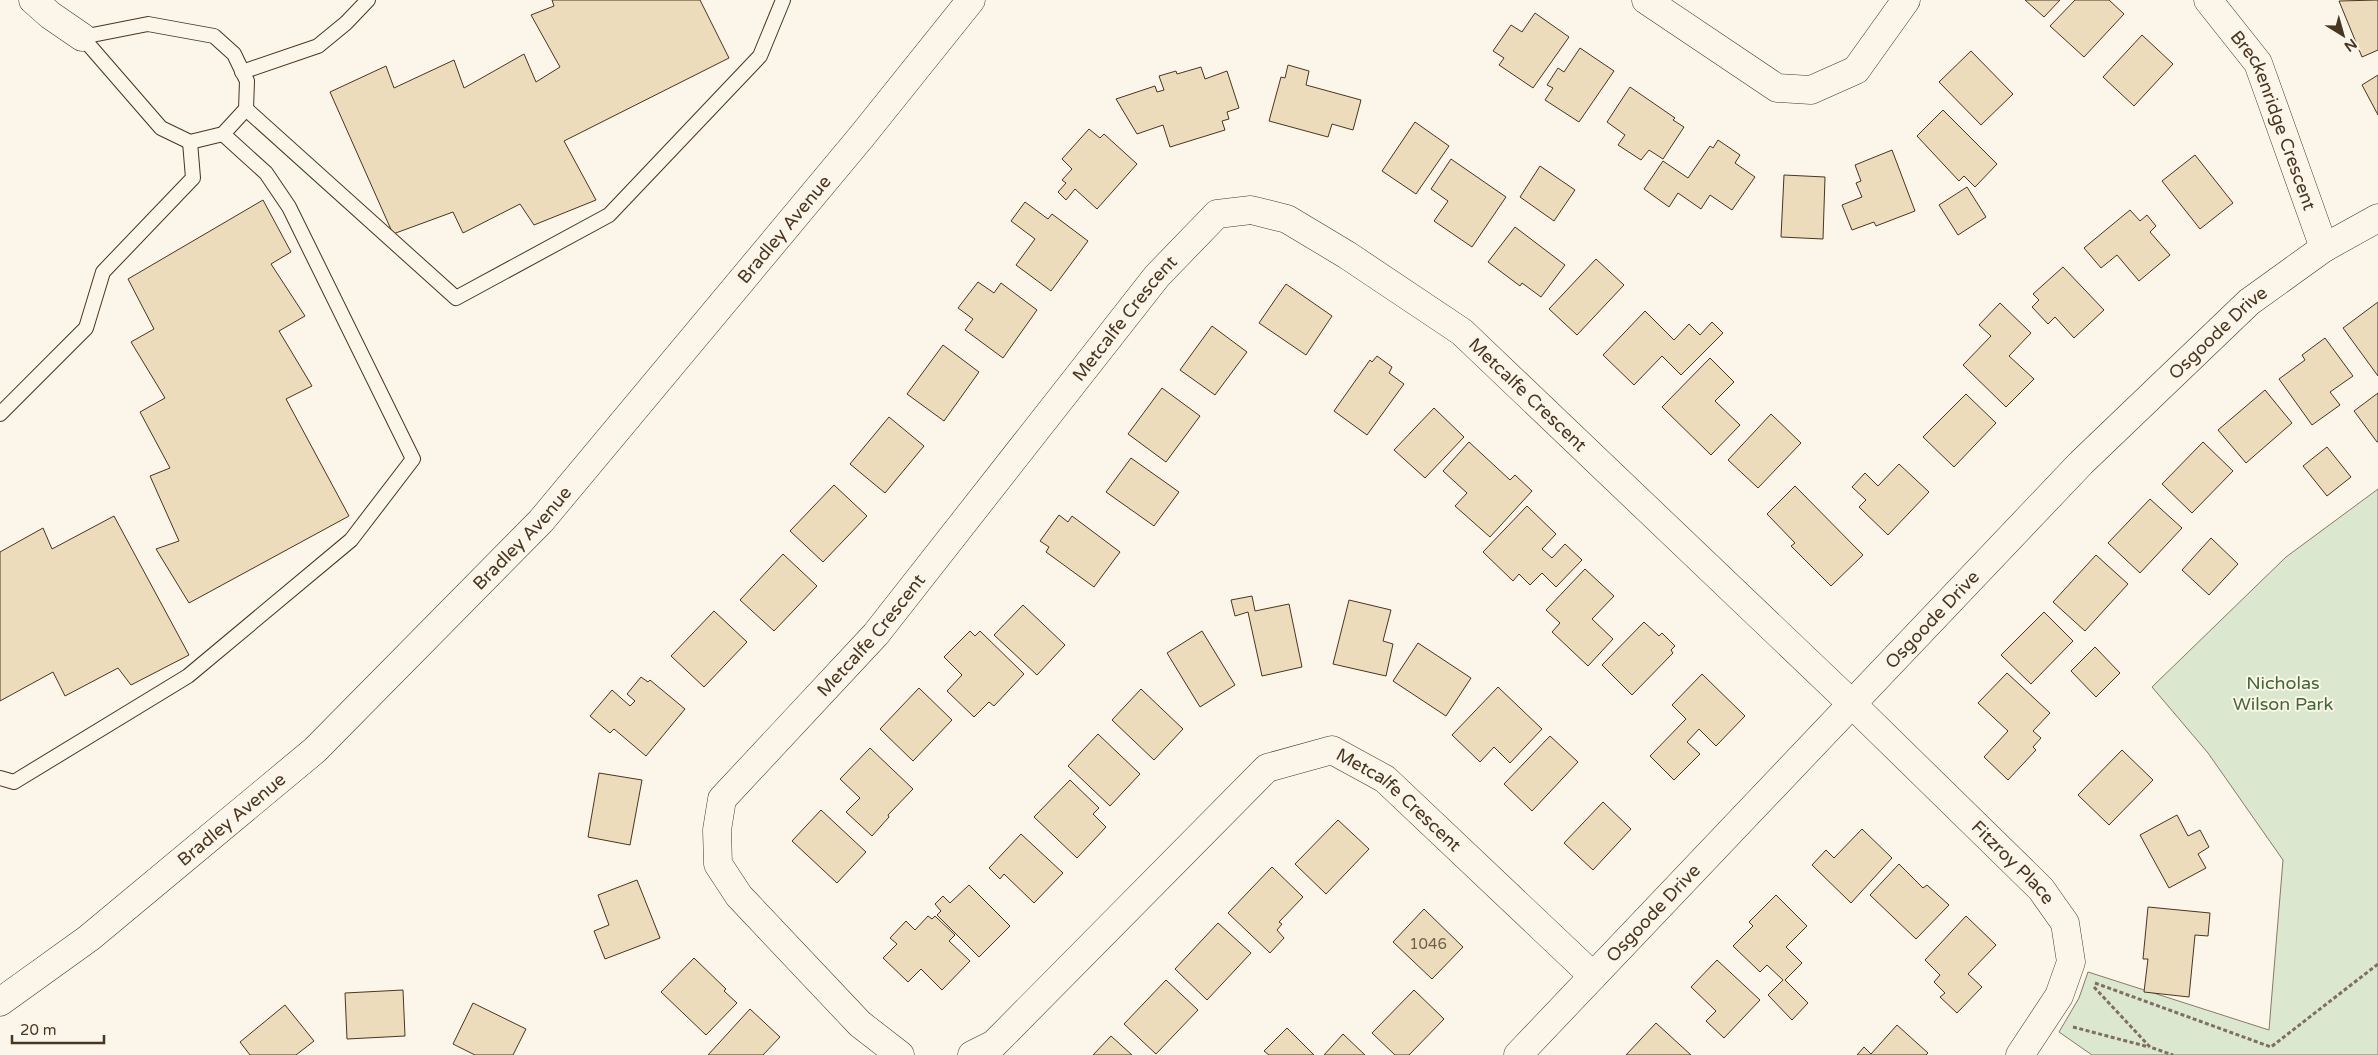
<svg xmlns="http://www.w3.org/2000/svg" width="2378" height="1055" font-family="'Varela Round',sans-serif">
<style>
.green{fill:#dce7d0;stroke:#887966}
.building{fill:#ecdcbc;stroke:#4a3520}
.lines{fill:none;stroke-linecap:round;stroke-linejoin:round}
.lane-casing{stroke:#4a3520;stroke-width:16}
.street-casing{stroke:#4a3520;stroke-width:29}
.secondary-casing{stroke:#4a3520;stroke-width:29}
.path{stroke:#7f6f5c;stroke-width:3;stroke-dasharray:4 2.5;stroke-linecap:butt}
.lane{stroke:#fbf6e9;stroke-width:14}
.street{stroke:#fbf6e9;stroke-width:28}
.secondary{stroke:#fbf6e9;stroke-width:28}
.labels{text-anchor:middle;stroke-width:4;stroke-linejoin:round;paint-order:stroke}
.number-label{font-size:15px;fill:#725f47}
.street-label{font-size:18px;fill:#4a3520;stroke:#fbf6e9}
.park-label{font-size:18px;fill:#436837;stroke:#fbf6e9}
</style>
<rect width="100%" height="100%" fill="#fbf6e9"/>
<polygon class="green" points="2378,489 2378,1055 2092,1055 2059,1032 2079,998 2088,972 2269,1030 2283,860 2208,753 2152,687 2286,557"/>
<g class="building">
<polygon points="552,0 700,0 729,58 564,141 596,200 534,225 520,204 463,233 453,212 393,234 330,92 386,66 394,88 454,60 464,88 524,54 536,82 560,67 531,15 554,6"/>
<polygon points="2025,0 2060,0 2044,17"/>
<polygon points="2075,0 2109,0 2124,14 2084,57 2050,26"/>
<polygon points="2378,0 2378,50 2362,57 2339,1"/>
<polygon points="1535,13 1569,37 1533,88 1499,65 1504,58 1493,51 1511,25 1522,32"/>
<polygon points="2142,35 2173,64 2134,106 2103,77"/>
<polygon points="1580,48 1614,71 1579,122 1545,100 1553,88 1547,85 1558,68 1564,72"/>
<polygon points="1971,51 2013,94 1981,125 1939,82"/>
<polygon points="1288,65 1309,71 1306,85 1361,100 1353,130 1332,124 1328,137 1269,121 1281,77 1285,78"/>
<polygon points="1201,67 1205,79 1227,71 1239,108 1227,112 1229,119 1222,121 1225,130 1170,147 1163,125 1137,134 1116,99 1155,86 1157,92 1164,90 1159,76 1176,71 1177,74"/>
<polygon points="2378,75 2378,115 2362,85"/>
<polygon points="1630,87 1675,118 1673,120 1684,127 1663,159 1649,150 1641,160 1618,145 1625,135 1607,122"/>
<polygon points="1943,110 1997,164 1975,187 1964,176 1959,181 1917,136"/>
<polygon points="1415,122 1449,146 1416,194 1382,171"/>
<polygon points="1089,129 1100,138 1104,134 1137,164 1097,209 1075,189 1066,200 1058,192 1066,183 1062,180 1072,169 1062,159"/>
<polygon points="1718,140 1740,155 1735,163 1755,177 1732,210 1710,195 1701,209 1678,193 1669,207 1644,189 1663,161 1688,178 1710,146 1713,148"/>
<polygon points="1892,150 1915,211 1876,226 1874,222 1852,230 1842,205 1862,197 1856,183 1861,181 1855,165"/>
<polygon points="2195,155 2233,203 2200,229 2162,181"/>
<polygon points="1451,159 1506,197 1472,247 1434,221 1448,201 1431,189"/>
<polygon points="1540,166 1575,190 1554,221 1520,197"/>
<polygon points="1784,175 1825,177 1823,239 1781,237"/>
<polygon points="1967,187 1986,217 1958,235 1939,205"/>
<polygon points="263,200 291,252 271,264 305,316 279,331 312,386 286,399 349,516 189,603 156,549 179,541 150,476 170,468 140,412 165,398 131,342 154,329 128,279"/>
<polygon points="1025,202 1048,219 1052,214 1088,241 1051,291 1016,265 1035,239 1011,221"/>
<polygon points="2130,210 2140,221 2147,215 2156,226 2150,232 2170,255 2139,281 2117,255 2101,268 2084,248"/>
<polygon points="1515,227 1565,265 1541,297 1522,283 1520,286 1488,262"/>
<polygon points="1596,259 1624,285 1577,335 1549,309"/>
<polygon points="2063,267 2104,310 2074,338 2055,317 2048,324 2032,307 2039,300 2033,294"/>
<polygon points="978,282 994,293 1001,283 1037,310 1003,358 965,330 973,319 958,308"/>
<polygon points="1286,284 1332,316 1306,355 1259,323"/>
<polygon points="2378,302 2378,376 2343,328"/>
<polygon points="2000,303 2031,333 2009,356 2034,379 2006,407 1963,365 1991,336 1979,325"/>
<polygon points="1645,311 1674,340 1689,324 1700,335 1712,322 1723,333 1681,375 1662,356 1634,385 1603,355"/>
<polygon points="1212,326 1247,352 1215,395 1180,370"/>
<polygon points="2325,338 2353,376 2330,392 2340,405 2312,425 2279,379 2305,360 2302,355"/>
<polygon points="943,345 979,372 944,421 907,394"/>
<polygon points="1377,356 1392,367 1389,373 1404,384 1367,435 1334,411 1370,360 1372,362"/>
<polygon points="1710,358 1734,382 1715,401 1740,425 1711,455 1662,407"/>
<polygon points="1162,388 1200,416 1166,462 1128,434"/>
<polygon points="2265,390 2292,423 2246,463 2218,430"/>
<polygon points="2378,393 2378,442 2377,442 2354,411"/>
<polygon points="1966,394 1996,423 1954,467 1923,437"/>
<polygon points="1434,408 1464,437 1425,478 1394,450"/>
<polygon points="1771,414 1801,443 1758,488 1728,460"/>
<polygon points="889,417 924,446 885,493 850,464"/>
<polygon points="1469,442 1510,480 1515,475 1532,491 1490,537 1455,506 1467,493 1443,471"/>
<polygon points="2203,442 2233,471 2192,513 2162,484"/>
<polygon points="2327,447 2351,477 2327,496 2303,466"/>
<polygon points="1131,458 1179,492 1154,526 1106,492"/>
<polygon points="1899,464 1929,492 1888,535 1859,507 1866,500 1852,487 1865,473 1878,486"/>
<polygon points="834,485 867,516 823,562 790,531"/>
<polygon points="1795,486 1863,555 1831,586 1791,546 1795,543 1767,514"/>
<polygon points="2150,499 2182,528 2140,573 2108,543"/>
<polygon points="1527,506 1556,534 1542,549 1552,558 1565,544 1582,560 1556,587 1542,573 1530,585 1519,574 1513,581 1483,552"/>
<polygon points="1059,515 1068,522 1072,516 1120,552 1094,587 1046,552 1049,547 1040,541"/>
<polygon points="114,516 189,655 131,685 118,668 65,696 53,672 0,701 0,552 43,528 52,549"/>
<polygon points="2211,538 2238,564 2209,595 2182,570"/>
<polygon points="783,554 817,586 774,631 740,600"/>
<polygon points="2096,555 2128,584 2085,631 2053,602"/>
<polygon points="1585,569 1614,596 1592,619 1613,639 1588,666 1552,632 1560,623 1546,610"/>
<polygon points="1252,596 1255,611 1289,604 1302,667 1262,676 1248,612 1235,616 1231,600"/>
<polygon points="1349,600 1391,610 1383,641 1393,644 1386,676 1333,664"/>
<polygon points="1023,605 1065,645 1037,675 994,635"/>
<polygon points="714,611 747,642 704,687 671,656"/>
<polygon points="2044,612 2073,641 2031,684 2001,655"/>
<polygon points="1644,622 1659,636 1662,633 1675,646 1671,650 1673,653 1632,695 1602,665"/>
<polygon points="970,631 975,636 980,631 1024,674 994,706 989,702 974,717 947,691 962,675 944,657"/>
<polygon points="1202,631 1235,685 1200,707 1167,653"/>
<polygon points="1418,643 1471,678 1446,716 1393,681"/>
<polygon points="2095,647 2120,673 2096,697 2071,671"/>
<polygon points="2007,673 2050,713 2033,731 2041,738 2033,747 2036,750 2008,780 1984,757 2008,731 1978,703"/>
<polygon points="1702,674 1745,716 1716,746 1699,729 1687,742 1700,754 1674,780 1650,756 1686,719 1672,705"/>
<polygon points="641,677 648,682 650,680 685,709 646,756 614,729 610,733 590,716 612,690 630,706 635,701 627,694"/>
<polygon points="1498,687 1542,729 1510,763 1494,747 1480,762 1452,735"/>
<polygon points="919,688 952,720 913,761 880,729"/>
<polygon points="1141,689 1183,729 1154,760 1112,720"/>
<polygon points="1098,734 1140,774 1110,806 1068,766"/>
<polygon points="1550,736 1578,762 1532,811 1504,784"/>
<polygon points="870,748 913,789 888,815 889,817 872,836 846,812 860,798 840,779"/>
<polygon points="2122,750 2153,780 2109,825 2078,795"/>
<polygon points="599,773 642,780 630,845 588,837"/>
<polygon points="1070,780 1099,808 1093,814 1106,827 1077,858 1034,817"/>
<polygon points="1603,802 1631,829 1593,870 1564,843"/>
<polygon points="821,810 866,852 837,883 792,841"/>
<polygon points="2177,815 2188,836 2200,830 2209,847 2198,854 2206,868 2169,888 2140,835"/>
<polygon points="1338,820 1369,849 1326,894 1295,864"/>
<polygon points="1862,829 1892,858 1851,903 1812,865 1826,850 1834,858"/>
<polygon points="1021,834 1063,873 1034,903 1004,874 1000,879 989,868"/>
<polygon points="1899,864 1923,888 1927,885 1949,905 1916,939 1870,895"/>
<polygon points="1272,867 1303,897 1279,922 1282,924 1277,930 1284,938 1270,953 1228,913"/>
<polygon points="637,880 660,938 605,959 594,931 609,925 598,895"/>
<polygon points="969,885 1010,926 979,957 937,915 941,911 935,904 943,896 950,903"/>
<polygon points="1776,895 1807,926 1786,947 1802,963 1785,980 1808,1003 1792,1020 1768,995 1783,980 1767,965 1760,972 1733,946 1753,926 1749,922"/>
<polygon points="2148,907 2210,913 2208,936 2195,935 2189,997 2144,992 2148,959 2143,959"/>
<polygon points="1424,909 1463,947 1432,979 1393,942"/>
<polygon points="928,916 932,919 935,916 955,935 949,941 970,961 942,990 921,969 908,982 883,958 897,944 890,938 906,921 915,930"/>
<polygon points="1966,916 1996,945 1968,974 1982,987 1957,1013 1940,997 1945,993 1934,982 1940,975 1925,960"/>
<polygon points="1218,923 1251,953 1207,1000 1175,969"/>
<polygon points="694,958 726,989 724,991 737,1003 706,1035 661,992"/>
<polygon points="1717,960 1760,1000 1724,1038 1706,1021 1716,1011 1691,987"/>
<polygon points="1166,980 1198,1010 1156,1054 1124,1024"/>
<polygon points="403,990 405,1036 347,1039 345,993"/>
<polygon points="1414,990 1444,1019 1409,1055 1395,1055 1372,1033"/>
<polygon points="473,1003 526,1029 513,1055 475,1055 453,1044"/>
<polygon points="285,1005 314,1041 296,1055 250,1055 240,1042"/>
<polygon points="750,1009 780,1037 763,1055 708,1055"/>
<polygon points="1656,1023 1691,1055 1626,1055"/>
<polygon points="1897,1025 1928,1053 1926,1055 1857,1055 1864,1047 1871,1054"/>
<polygon points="1287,1028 1314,1055 1269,1055 1264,1051"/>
<polygon points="1343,1034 1365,1055 1324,1055"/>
<polygon points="1111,1036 1132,1055 1093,1055"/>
</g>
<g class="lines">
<defs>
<g id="lane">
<polygon points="148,24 214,36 234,54 247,81 246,109 223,134 190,142 161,128 82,37"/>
<polyline points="242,72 318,46 346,23 368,0"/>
<polyline points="246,109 456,298 609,215 760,56 783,0"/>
<polyline points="0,414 86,328 103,272 193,178 190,142"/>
<polyline points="0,778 14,782 188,676 351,540 413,459 289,207 266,173 223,134"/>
</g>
<g id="street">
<polyline points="33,0 50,15 82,37"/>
<polyline points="1646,0 1777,88 1811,90 1856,70 1906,0"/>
<path id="s1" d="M2208,0L2258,63L2324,248"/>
<path id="s2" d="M900,1055L860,1024L739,896L718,864L717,830L722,799L876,634L1157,276L1217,214L1251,210L1287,219L1347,255L1462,332L1852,704L2041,889L2065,923L2071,962L2059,996L2020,1055"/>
<path id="s3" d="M972,1055L994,1044L1267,768L1332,750L1385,779L1593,976"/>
</g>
<g id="secondary">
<path id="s4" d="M0,1002L89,938L315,750L541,521L862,136L971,0"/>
<path id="s5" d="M1518,1055L2081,463L2249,302L2324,248L2378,218"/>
</g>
</defs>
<use href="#lane" class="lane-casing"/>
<use href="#street" class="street-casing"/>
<use href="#secondary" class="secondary-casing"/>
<g class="path">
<polyline points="2095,983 2271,1047 2378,964"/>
<polyline points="2094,987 2150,1047 2173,1055"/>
<polyline points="2073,1027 2149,1047"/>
</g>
<use href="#lane" class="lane"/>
<use href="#street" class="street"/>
<use href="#secondary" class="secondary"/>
</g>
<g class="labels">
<g class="number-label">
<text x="1428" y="949">1046</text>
</g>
<g class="street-label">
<text dy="6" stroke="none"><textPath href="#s1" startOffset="139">Breckenridge Crescent</textPath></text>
<text dy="6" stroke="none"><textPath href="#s4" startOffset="1105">Bradley Avenue</textPath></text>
<text dy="6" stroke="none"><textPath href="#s2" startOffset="958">Metcalfe Crescent</textPath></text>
<text dy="6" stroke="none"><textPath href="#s5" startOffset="1006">Osgoode Drive</textPath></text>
<text dy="6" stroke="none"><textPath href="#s2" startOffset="1468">Metcalfe Crescent</textPath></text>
<text dy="6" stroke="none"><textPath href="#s4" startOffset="700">Bradley Avenue</textPath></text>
<text dy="6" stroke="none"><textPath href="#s5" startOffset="601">Osgoode Drive</textPath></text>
<text dy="6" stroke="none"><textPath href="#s2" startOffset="552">Metcalfe Crescent</textPath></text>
<text dy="6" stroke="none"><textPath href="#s3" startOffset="564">Metcalfe Crescent</textPath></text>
<text dy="6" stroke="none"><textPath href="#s4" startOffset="295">Bradley Avenue</textPath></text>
<text dy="6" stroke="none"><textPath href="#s2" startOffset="2142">Fitzroy Place</textPath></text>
<text dy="6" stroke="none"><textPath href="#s5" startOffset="196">Osgoode Drive</textPath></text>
</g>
<g class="park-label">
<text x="2283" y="689">Nicholas<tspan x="2283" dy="21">Wilson Park</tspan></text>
</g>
</g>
<g transform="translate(2343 35) rotate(143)" stroke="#fbf6e9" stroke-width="4" paint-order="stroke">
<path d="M0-4L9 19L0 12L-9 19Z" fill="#4a3520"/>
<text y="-8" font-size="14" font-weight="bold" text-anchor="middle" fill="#4a3520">N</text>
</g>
<path d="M12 1035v8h92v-8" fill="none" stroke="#4a3520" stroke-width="2.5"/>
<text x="20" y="1035" font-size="15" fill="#4a3520" stroke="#fbf6e9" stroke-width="4" paint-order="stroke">20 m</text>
</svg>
